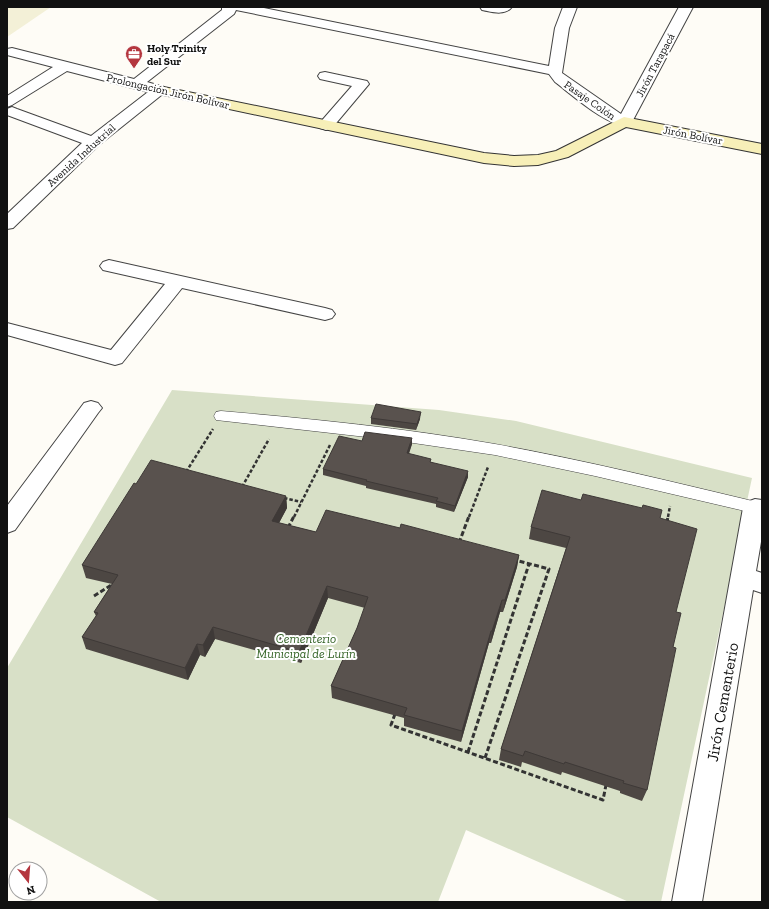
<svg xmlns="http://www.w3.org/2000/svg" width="769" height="909" font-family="'Zilla Slab',serif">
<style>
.farmland{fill:#f3f0d7}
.cemetery{fill:#d8e0c7}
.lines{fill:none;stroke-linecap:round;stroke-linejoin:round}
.lane-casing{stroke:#444;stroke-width:1}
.street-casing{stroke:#444;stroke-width:2}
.secondary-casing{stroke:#333;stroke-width:2}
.path-far1{stroke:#333;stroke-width:2.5;stroke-dasharray:3.5 2;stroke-linecap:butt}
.path{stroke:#333;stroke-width:3;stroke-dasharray:5 2.5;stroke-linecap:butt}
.lane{fill:#fff;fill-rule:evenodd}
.street{fill:#fff;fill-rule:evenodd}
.secondary{fill:#f7efb8;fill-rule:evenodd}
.wall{fill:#4d4743}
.shaded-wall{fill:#3e3937}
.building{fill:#59524e;stroke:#3e3937}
.labels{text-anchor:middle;stroke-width:4;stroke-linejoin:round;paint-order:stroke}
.far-poi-label{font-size:11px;font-weight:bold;fill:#111;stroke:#fff;text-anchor:start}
.far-street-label{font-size:11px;fill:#111;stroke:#fff}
.park-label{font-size:13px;font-style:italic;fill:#346326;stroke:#fff}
.near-street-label{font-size:16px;fill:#111;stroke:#fff}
</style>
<rect width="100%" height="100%" fill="#fefcf6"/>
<polygon class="farmland" points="7,7 51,7 7,37"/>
<polygon class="cemetery" points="172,390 439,410 516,421 752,478 661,902 629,902 466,830 438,902 161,902 7,817 7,668"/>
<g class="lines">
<defs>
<path id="lane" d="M221,411C313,419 404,428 495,444C584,460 673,482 761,503L762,515L595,476L495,455L393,440L216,420L214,416L216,412Z"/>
<g id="street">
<path d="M222,7H259L549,66L555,28L563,7H577L569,28L562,73L621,114L679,7H693L632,122L629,125C611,130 571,94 555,82L549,74L236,10L234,14L147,82L164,87L166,90L164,93L99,145L13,228L7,229V214L82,143L7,115V109L12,107L17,109L91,136L148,92L67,71L12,105L7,107V96L53,67L7,55V49L12,48L134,79L222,10Z"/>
<path d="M480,7H512C505,16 492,12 482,10Z"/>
<polygon points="325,72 367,81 369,84 332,128 326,130 320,128 318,125 352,86 320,79 318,76 320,73"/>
<polygon points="109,260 325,308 332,310 335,314 332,318 325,320 182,288 122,363 115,365 7,335 7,323 111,350 165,284 103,270 100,266 103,262"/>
<polygon points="91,401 98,403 102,408 98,413 15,530 7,533 7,506 84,403"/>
<polygon points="755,499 762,500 762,536 756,571 762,573 762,593 753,590 702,902 672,902 743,508 747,502"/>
</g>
<polygon id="secondary" points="159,86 484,153 514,156 538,155 556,151 624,117 762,144 762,154 626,127 568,157 538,165 514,166 484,163 154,93 152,90 154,87"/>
</defs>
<use href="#lane" class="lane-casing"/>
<use href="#street" class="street-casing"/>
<use href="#secondary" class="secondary-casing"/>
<g class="path-far1">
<polyline points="186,472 213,429"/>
<polyline points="242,487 269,439"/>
<polyline points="284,498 301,502"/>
<polyline points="294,517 330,445"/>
<polyline points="469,517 488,467"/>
<polyline points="668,517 670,506"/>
</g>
<g class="path">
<polyline points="667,523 668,516"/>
<polyline points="288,528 294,516"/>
<polyline points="459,543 469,516"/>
<polyline points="94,596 113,584"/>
<polyline points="395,714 391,725 603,800 606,785"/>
<polyline points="468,752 529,564"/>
<polyline points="485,758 549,569 515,560"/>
</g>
<use href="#lane" class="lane"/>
<use href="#street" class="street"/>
<use href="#secondary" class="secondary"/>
</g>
<g class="wall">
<polygon points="371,418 420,419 416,430 371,424"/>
<polygon points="362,441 412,444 409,454 431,462 468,477 454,512 436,507 436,504 366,488 366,486 323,475 323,469"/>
<polygon points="136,484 286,496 287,508 279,523 316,532 400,528 519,555 517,567 503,612 500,612 491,643 489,643 461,742 404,726 404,718 332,698 331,686 357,628 365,608 328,598 301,663 215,639 205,657 200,655 188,680 86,649 82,637 96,616 94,612 112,584 86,578 82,565"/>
<polygon points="581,500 660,518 676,612 673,647 647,790 642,801 620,793 620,791 562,772 561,775 522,762 521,767 499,760 501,749 566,548 529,539 531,527"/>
</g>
<g class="shaded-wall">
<polygon points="421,412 420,419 416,430 417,424"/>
<polygon points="412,438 412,444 406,460 407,453"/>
<polygon points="468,471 468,477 454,512 455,506"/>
<polygon points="286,496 287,508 273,534 272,521"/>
<polygon points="519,555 517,567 503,612 505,600"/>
<polygon points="327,586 328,598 301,663 299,652"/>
<polygon points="502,600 500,612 491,643 492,631"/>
<polygon points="213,627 215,639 205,657 203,645"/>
<polygon points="491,631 489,643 461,742 462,731"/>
<polygon points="197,644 200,655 188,680 185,668"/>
</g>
<g class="building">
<polygon points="376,404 421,412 417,424 371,418"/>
<polygon points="365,432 412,438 407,453 431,459 430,462 468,471 455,506 436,501 438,498 366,481 367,480 323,469 339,436 362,441"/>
<polygon points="151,460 286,496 272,521 316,532 326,510 400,528 401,524 519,555 505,600 502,600 492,631 491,631 462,731 404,715 407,708 331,686 357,628 368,597 327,586 299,652 213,627 203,645 197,644 185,668 82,637 98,613 94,612 118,575 82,565 134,483 136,484"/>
<polygon points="542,490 581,500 583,494 642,508 643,505 662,510 660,518 697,529 676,612 681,613 673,647 676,648 647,790 623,783 624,781 565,762 564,764 525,751 523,756 501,749 570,537 531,527"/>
</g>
<defs>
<symbol id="office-pin" viewBox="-11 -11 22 30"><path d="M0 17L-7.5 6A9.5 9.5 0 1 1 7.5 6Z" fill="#b4363e" stroke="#fff"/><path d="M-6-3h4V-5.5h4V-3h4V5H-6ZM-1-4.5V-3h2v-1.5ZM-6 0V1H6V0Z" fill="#fff"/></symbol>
</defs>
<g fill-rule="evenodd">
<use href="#office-pin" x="124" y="44" width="20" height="27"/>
</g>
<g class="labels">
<g class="far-poi-label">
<text x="147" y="52">Holy Trinity<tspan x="147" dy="13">del Sur</tspan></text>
</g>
<g class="far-street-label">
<text transform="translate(655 65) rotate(-62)" y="4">Jirón Tarapacá</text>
<text transform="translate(168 91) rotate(13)" y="4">Prolongación Jirón Bolívar</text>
<text transform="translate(590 100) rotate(35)" y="4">Pasaje Colón</text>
<text transform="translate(693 135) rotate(11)" y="4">Jirón Bolívar</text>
<text transform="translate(81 155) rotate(-42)" y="4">Avenida Industrial</text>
</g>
<g class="park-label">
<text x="306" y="643">Cementerio<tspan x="306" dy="15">Municipal de Lurín</tspan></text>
</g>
<g class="near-street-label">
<text transform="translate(722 702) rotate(-80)" y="6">Jirón Cementerio</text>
</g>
</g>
<rect width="769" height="909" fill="none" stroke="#111111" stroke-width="16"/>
<g transform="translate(28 881) rotate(163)"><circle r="19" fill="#ffffff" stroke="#a0a0a0"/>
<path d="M0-3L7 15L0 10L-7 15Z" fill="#b4363e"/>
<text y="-6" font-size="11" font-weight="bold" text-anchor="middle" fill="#111111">N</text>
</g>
</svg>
